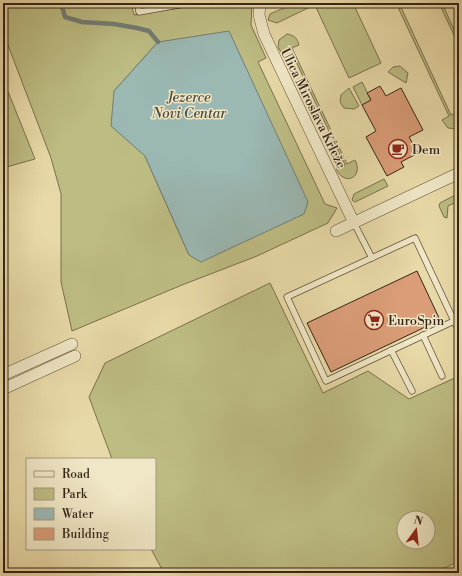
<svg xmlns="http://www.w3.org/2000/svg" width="462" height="576" font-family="'Libre Bodoni',serif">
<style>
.green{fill:#bdbd83;stroke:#7a704d;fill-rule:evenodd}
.water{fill:#9bb8b3;stroke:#737d75}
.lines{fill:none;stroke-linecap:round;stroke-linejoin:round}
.stream{stroke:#737d75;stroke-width:4.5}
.building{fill:#da9d77;stroke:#362417}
.lane-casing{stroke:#62523b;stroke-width:7}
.street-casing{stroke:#62523b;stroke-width:12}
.lane{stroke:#f0e7c6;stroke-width:5.5}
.street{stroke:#f0e7c6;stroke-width:11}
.labels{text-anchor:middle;stroke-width:3;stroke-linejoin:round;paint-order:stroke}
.street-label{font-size:13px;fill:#362417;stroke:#f0e7c6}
.poi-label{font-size:13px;fill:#362417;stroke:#f0e7c6;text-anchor:start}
.water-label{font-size:14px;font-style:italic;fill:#4f493e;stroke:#f0e7c6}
</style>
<rect width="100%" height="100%" fill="#e8daa8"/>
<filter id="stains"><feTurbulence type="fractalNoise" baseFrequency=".005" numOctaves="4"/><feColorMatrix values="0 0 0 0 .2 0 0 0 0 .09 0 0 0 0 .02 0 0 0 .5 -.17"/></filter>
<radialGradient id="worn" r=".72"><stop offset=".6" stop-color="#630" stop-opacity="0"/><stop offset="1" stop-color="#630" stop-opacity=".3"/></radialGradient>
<g class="green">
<path d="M3,3H131L134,15L214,3H252L251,25L266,58L258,62L325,204L337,208L328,223L257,256L182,285L72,331L61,282V194L51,158L3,32ZM158,42L189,255L145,156L136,146L114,91Z"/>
<polygon points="295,3 308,3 310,7 277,23 268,20 270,14"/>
<polygon points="314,3 353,3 381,63 349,78"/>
<polygon points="396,3 399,3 451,115 459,112 458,129 448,128 442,120 449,116"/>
<polygon points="439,3 442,3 459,41 459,46"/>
<path d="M287,34C294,35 297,38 299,45L292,48L347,164L355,160C364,177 345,187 336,169L345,165L290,49L281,52L278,47L279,40Z"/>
<polygon points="400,66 408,73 406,83 388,72 393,67"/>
<polygon points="3,79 35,159 3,168"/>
<polygon points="362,82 371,100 362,105 353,87"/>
<polygon points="349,88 359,106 354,109 344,108 340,102 341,95"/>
<polygon points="384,179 388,186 355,202 352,200 354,194"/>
<polygon points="459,193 459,201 448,206 447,218 444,217 439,206 440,203"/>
<path d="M270,283L323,393L368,371L409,399L459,376V561L435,573H164L151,549H155V459H112L89,397L105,363ZM404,518H428V542H404Z"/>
</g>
<polygon class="water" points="229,31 308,202 304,214 201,262 189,255 145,156 111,126 114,91 158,42"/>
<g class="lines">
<polyline class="stream" points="61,3 65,17 82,22 114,24 137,28 149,31 158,42"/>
</g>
<g class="building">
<polygon points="380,86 386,96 401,88 423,130 409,137 418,153 401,162 404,167 387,176 366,137 376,131 362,105 371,100 367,93"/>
<polygon points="417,271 440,320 331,372 307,323"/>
</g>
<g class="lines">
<defs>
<g id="lane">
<polyline points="138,3 139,12 189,3"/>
<polyline points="354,223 372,258"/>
<polygon points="415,238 454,321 326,381 287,297"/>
<polyline points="454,321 459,331"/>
<polyline points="423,335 442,376"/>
<polyline points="391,350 412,391"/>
</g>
<g id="street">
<polyline points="260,3 259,15 264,34 354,223"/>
<polyline points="336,231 459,173"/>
<polyline points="3,375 72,344"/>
<polyline points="3,389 75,356"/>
</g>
</defs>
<use href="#lane" class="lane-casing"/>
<use href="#street" class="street-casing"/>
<use href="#lane" class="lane"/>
<use href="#street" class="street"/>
</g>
<defs>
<symbol id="cafe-ring" viewBox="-11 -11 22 22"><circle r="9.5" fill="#f0e7c6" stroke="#8f2418" stroke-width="1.5"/><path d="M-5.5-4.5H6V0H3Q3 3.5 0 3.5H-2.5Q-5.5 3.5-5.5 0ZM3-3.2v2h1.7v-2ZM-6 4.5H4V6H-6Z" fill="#8f2418"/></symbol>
<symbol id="supermarket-ring" viewBox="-11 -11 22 22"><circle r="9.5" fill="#f0e7c6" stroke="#8f2418" stroke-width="1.5"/><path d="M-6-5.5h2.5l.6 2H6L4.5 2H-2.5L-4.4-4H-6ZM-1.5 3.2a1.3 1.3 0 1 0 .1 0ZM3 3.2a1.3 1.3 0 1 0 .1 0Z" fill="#8f2418"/></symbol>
</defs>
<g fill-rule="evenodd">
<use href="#cafe-ring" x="387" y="138" width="22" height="22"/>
<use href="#supermarket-ring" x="363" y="309" width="22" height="22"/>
</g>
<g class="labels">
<g class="street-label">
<text transform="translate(314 108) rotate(64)" y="5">Ulica Miroslava Krleže</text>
</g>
<g class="poi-label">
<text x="412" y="154">Dem</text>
<text x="388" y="325">EuroSpin</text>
</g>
<g class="water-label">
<text x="189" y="102">Jezerce<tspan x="189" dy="16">Novi Centar</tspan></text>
</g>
</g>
<rect width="462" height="576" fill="none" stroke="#e8daa8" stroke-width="16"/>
<rect x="4" y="4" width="454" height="568" fill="none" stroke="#362417" stroke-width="2"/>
<rect x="8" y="8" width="446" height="560" fill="none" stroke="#362417"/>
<rect x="26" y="458" width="130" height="92" fill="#f0e7c6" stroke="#a69980"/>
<rect x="34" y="471" width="20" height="6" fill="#f0e7c6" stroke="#a69980"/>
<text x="62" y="478" font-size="12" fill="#362417">Road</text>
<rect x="34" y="488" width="20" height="12" fill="#bdbd83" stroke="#a69980"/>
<text x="62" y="498" font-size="12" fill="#362417">Park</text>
<rect x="34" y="508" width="20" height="12" fill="#9bb8b3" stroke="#a69980"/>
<text x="62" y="518" font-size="12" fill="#362417">Water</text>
<rect x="34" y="528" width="20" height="12" fill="#da9d77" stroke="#a69980"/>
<text x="62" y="538" font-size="12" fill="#362417">Building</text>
<g transform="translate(416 530) rotate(15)"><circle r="19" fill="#f0e7c6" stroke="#a69980"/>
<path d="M0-3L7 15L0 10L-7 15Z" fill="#8f2418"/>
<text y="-6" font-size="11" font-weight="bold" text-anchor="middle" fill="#362417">N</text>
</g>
<rect width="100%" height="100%" filter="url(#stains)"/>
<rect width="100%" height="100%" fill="url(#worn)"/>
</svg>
